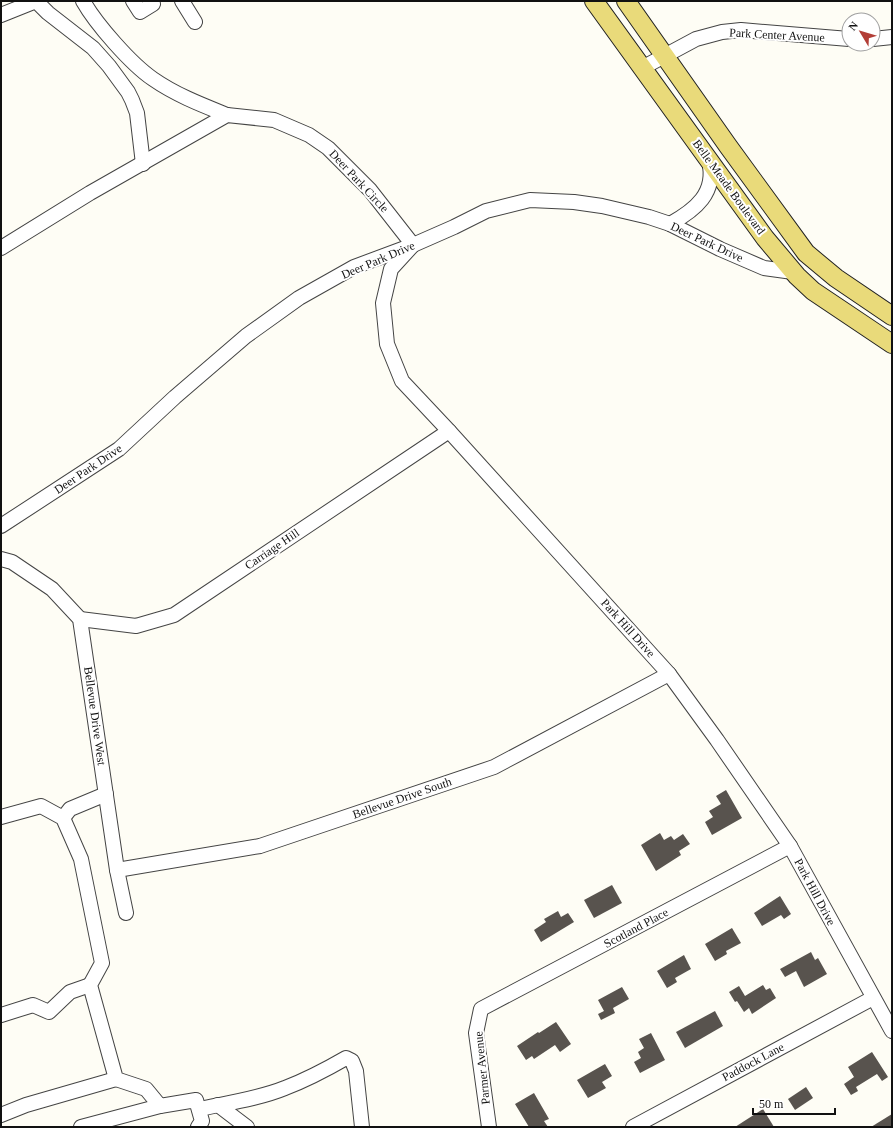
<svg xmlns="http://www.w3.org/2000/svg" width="893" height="1128" font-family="'Times New Roman',serif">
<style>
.building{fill:#58534e}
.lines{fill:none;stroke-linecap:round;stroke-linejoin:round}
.minor-casing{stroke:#444;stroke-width:16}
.major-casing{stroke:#222;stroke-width:20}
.minor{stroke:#fff;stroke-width:14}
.major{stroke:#e9da7a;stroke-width:18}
.labels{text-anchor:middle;stroke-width:4;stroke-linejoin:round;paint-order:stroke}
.street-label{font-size:12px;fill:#111;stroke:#fff}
</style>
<rect width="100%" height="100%" fill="#fefdf5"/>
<g class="building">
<polygon points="726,790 742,818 712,835 705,822 713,817 709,811 721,804 716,796"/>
<polygon points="660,833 664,840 671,836 674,840 683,834 690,844 679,851 681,855 656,871 641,845"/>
<polygon points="612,885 622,903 594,918 584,900"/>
<polygon points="780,896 791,914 784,919 781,915 762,926 754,913"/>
<polygon points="558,911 561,917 568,913 574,922 541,942 534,930 546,922 544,919"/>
<polygon points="732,928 741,943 726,951 727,954 715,961 705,944"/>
<polygon points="811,952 815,960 818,958 827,974 804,987 796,971 785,977 780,969"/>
<polygon points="684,955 691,969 675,978 677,982 667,988 657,971"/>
<polygon points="763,985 766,990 770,988 776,998 752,1014 749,1008 744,1012 737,1001 735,1002 729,992 739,986 745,996"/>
<polygon points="622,987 629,999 613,1008 615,1013 601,1020 598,1014 604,1011 598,1000"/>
<polygon points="715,1011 723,1026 685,1048 676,1032"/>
<polygon points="556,1022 571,1044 560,1052 555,1045 534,1059 532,1056 526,1060 517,1046 538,1032 539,1033"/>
<polygon points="651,1033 665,1060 640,1073 634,1062 641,1058 638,1052 644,1048 639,1039"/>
<polygon points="872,1052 888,1077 882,1081 877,1074 856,1087 858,1091 851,1095 844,1084 854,1077 848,1067"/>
<polygon points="605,1064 612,1076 602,1082 606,1088 588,1098 577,1080"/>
<polygon points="806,1087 813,1098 795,1110 788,1099"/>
<polygon points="534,1093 549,1119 544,1121 548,1127 529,1127 515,1104"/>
<polygon points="763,1109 774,1127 735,1127"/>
<polygon points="892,1114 892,1127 871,1127"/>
</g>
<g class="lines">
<defs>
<g id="minor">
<path d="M83,1C96,24 131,64 153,79C176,95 202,105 227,115"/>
<polyline points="133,1 140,12 153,4 151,1"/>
<polyline points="182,1 195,22"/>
<polyline points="1,15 36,1 48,13 93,48 109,66 128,92 132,100 137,113 143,164"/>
<polyline points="873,39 892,37"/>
<polyline points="642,68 696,39 722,32 741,30 849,39"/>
<path d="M670,224C695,210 717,193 709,161"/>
<polyline points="1,248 90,193 227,115 274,120 309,135 328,148 370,190 413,245 391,269 383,303 387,344 402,381 449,431 669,674 717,740 790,846 892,1031"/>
<polyline points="1,526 119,449 175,397 246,336 299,298 354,267 413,245 454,227 486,211 530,200 574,202 602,206 649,217 670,224 720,249 764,268 793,272"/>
<polyline points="1,559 12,562 52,589 80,619 117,870 126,913"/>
<polyline points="80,619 136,626 174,615 449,431"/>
<polyline points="1,817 41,806 63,818 81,859 102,963 90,985 116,1079 146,1089 160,1106 196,1100 202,1121 198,1127"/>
<polyline points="63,818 70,809 106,794"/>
<polyline points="117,870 260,846 494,767 669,674"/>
<polyline points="1,1015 33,1005 49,1012 70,992 90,985"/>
<polyline points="218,1105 247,1127"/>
<path d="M199,1109C227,1103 258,1099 285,1088C306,1080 327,1069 346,1058L352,1061L356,1071L362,1127"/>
<polyline points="1,1115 26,1105 116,1079"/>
<polyline points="81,1127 160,1106"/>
<polyline points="489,1127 476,1033 481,1009 790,846"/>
<polyline points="633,1127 873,998"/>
</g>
<g id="major">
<polyline points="594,1 765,238 797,276 813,291 892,344"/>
<polyline points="626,1 728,146 806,253 836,278 892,316"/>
</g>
</defs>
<use href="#minor" class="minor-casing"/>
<use href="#major" class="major-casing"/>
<use href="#minor" class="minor"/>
<use href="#major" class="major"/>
</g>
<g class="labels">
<g class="street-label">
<text transform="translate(777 35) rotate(3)" y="4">Park Center Avenue</text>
<text transform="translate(359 181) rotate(47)" y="4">Deer Park Circle</text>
<text transform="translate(729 187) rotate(54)" y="4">Belle Meade Boulevard</text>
<text transform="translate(707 242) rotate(25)" y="4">Deer Park Drive</text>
<text transform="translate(378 260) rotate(-23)" y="4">Deer Park Drive</text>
<text transform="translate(88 469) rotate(-34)" y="4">Deer Park Drive</text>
<text transform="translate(272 549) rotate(-34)" y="4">Carriage Hill</text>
<text transform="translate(628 628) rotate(48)" y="4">Park Hill Drive</text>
<text transform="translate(95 716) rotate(82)" y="4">Bellevue Drive West</text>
<text transform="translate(402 798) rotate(-19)" y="4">Bellevue Drive South</text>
<text transform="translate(815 892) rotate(62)" y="4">Park Hill Drive</text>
<text transform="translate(636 928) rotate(-28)" y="4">Scotland Place</text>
<text transform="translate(753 1062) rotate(-28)" y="4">Paddock Lane</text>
<text transform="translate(482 1068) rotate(-96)" y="4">Parmer Avenue</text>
</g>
</g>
<rect width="893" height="1128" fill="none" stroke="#111111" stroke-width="4"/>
<g transform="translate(861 32) rotate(308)"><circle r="19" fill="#ffffff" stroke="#a0a0a0"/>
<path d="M0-3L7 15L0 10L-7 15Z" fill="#b23e37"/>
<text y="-6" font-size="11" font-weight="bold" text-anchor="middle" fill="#111111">N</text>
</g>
<path d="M753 1108v6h82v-6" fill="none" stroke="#111111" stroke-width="2"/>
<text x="759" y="1108" font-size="12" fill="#111111" stroke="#ffffff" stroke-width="3" paint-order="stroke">50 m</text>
</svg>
